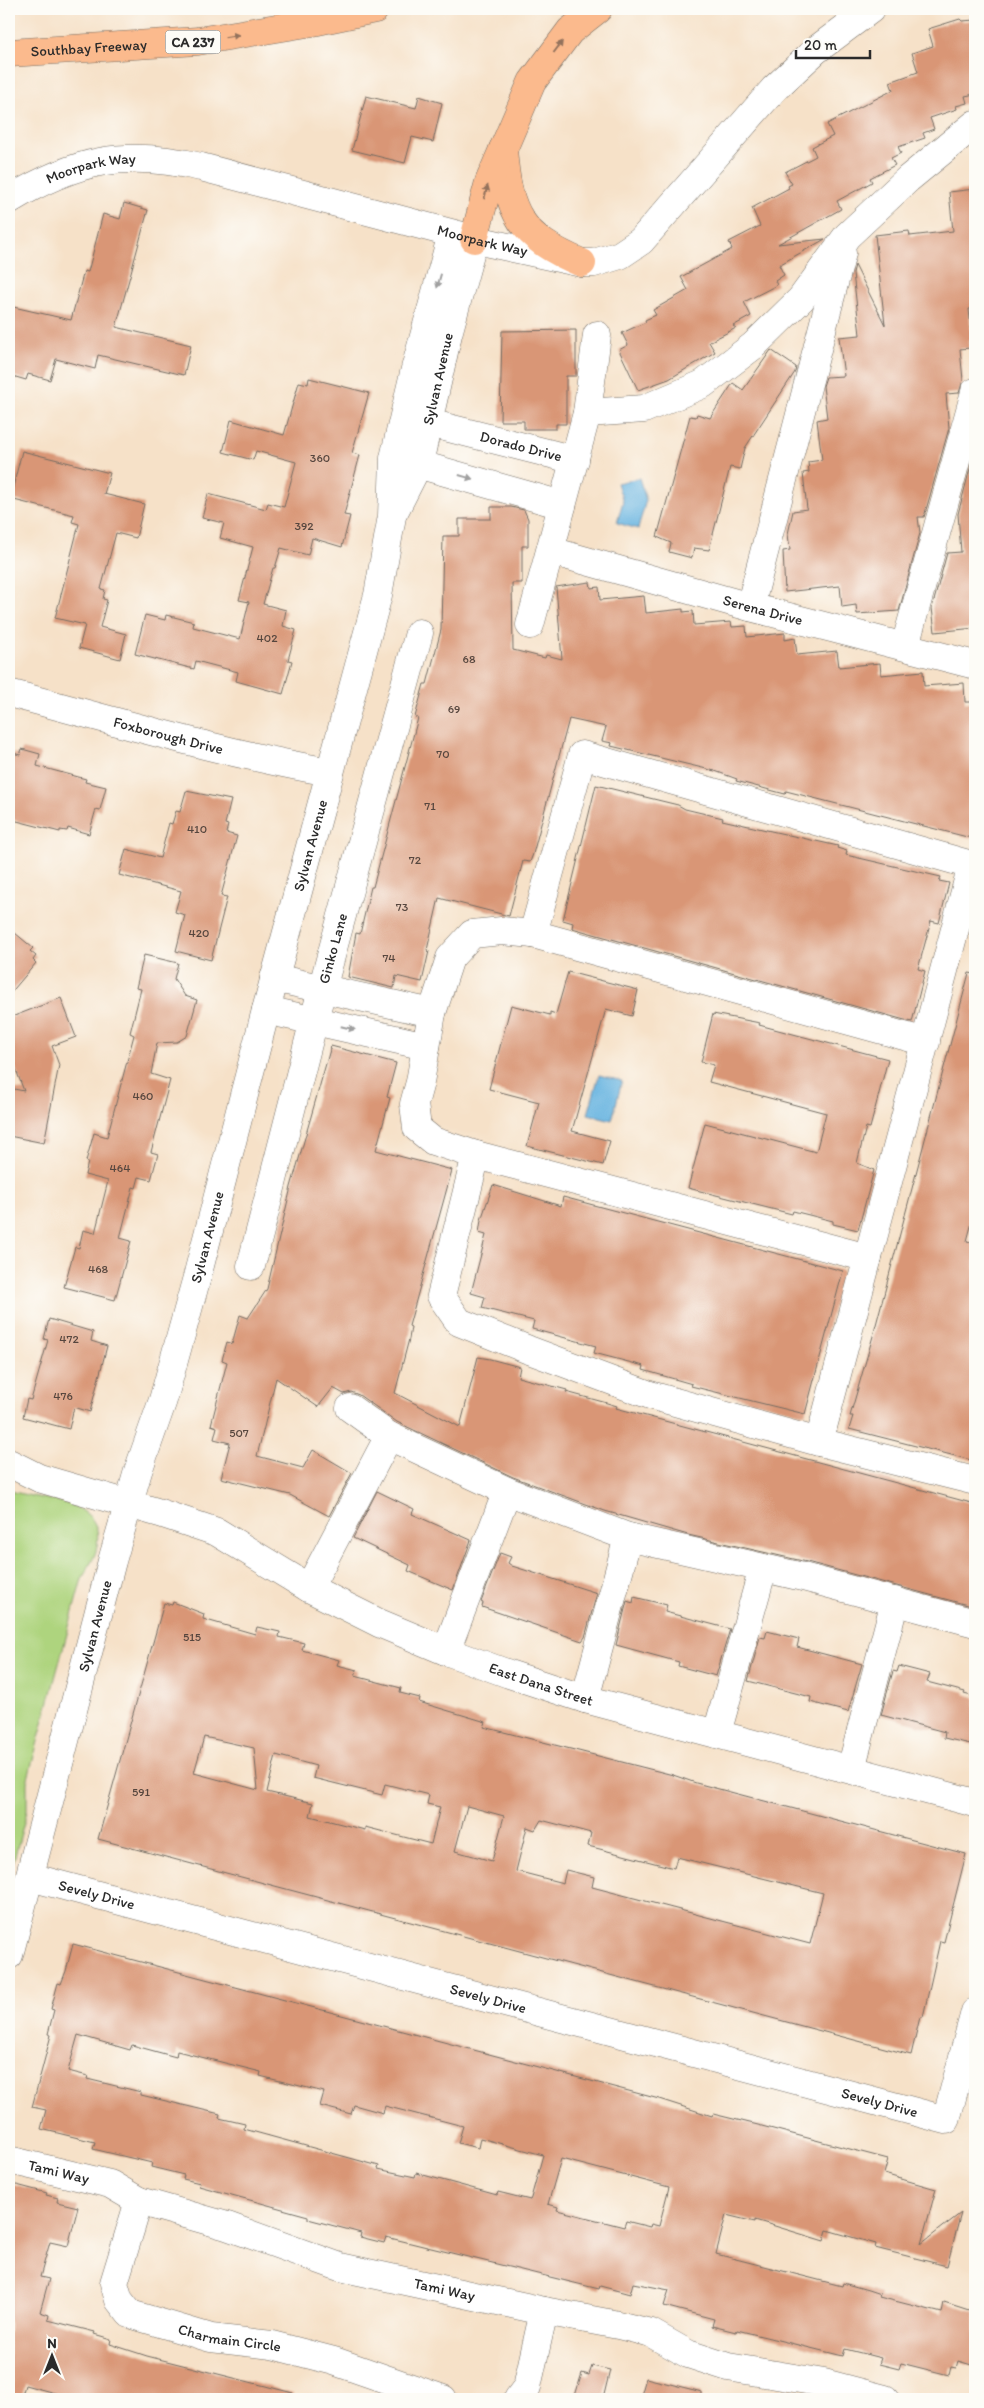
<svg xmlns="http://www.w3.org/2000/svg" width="984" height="2408" font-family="Itim,sans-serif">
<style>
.green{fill:#aed47e;stroke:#6c8054}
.water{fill:#66b3e0;stroke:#486f86}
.building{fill:#d99676;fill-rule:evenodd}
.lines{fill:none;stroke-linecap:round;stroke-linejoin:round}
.minor-casing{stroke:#726b62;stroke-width:29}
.highway-casing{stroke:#726b62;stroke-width:29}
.minor{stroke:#fff;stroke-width:28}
.highway{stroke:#fbba8d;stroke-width:28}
.oneway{fill:#93725c}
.oneway2{fill:#a0a0a0}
.labels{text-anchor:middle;stroke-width:5;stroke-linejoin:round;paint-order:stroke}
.number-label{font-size:12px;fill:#56463e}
.shield{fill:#fdfcf7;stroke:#6a6a68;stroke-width:1}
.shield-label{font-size:14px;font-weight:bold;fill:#2b2b2b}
.street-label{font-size:15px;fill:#2b2b2b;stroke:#fdfcf7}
</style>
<rect width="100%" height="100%" fill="#fdfcf7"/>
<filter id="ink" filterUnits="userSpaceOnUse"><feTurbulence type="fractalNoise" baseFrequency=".02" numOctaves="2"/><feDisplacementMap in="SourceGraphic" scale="10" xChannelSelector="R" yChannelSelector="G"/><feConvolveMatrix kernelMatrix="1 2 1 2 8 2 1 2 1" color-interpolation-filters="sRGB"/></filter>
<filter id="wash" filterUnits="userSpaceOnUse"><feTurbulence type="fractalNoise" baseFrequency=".0096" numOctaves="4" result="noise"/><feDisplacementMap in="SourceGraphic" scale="20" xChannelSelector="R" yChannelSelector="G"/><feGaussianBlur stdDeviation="1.12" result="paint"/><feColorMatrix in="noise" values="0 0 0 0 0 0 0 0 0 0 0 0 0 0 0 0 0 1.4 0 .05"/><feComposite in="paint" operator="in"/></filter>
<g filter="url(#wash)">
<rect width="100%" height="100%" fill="#f6e1c8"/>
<path class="green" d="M9,1490C42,1503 109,1496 96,1551C93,1562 85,1571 81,1582L27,1782V1811L9,1878Z"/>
<g class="water">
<polygon points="639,478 646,500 638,529 617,523 623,501 617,483"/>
<polygon points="599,1075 622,1081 612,1120 588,1114"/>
</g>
<g id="blocks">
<g class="building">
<polygon points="960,19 962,21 975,20 975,94 965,96 967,103 956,106 957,109 930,118 934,129 923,133 925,138 898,147 901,153 891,158 895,165 870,178 872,182 837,201 841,209 778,244 825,239 779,265 784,275 775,281 777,285 744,302 751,316 733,326 736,328 709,342 715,352 669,379 638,390 619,350 628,345 622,333 646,322 645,320 656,315 653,310 688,290 681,277 732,249 729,242 760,226 752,208 789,188 788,186 792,184 785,172 816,156 812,147 833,136 827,124 893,90 890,82 918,72 912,53 933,46 928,29"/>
<polygon points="366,96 416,108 419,96 442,103 433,142 412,137 405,163 352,150"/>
<polygon points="975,189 975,308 969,309 972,340 969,341 970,348 960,349 963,380 959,393 946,394 949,428 924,517 918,517 920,533 899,611 857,614 856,605 842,607 840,586 785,592 783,551 790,550 788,534 793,511 807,509 803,473 809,472 808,462 822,460 817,420 827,418 823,386 826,377 844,376 839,337 860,335 853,273 855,265 885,325 875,235 909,231 910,236 953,231 949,192"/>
<polygon points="124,203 148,210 116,327 191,345 184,375 98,355 95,369 56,359 50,380 28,374 26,380 9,375 9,306 71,320 84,271 88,272 103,214 120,219"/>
<polygon points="576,330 576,376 566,376 566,424 556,424 556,429 524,429 524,421 500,421 502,331"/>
<polygon points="771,350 796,367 795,372 745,448 740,469 730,467 709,550 694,548 692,558 669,552 671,543 657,537 690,416 696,417 697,414 710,418 733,383 743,390"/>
<polygon points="309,378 369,393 352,453 360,455 344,515 350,516 342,547 312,538 308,555 281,548 275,568 273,568 263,604 286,610 283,626 296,630 288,660 292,661 283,694 236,681 238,672 196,661 194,669 135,654 145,615 165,620 166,615 194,622 193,627 240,639 249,602 239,600 253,547 220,538 224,523 202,518 208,494 266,509 268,503 284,507 296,462 256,451 253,460 223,452 231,420 284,435 299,382 308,384"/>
<polygon points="22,451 110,473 104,494 144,504 136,538 116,533 101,589 105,590 103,599 107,600 100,627 126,634 120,659 79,648 85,625 55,618 79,524 72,522 74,515 10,499"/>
<polygon points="975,464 975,628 935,632 932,608 947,553 961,552 958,514 971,465"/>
<polygon points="491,507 511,507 524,510 528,519 528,546 522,546 522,583 512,583 513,650 545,658 546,655 562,659 556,587 590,582 591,588 599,587 600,600 644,596 646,613 683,609 683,612 693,611 694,625 731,622 732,627 746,626 747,637 785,633 785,640 795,638 797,655 837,651 839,667 880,663 881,675 923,671 924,686 964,683 965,702 975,702 975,839 786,791 785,794 736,781 737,779 715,771 611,746 612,743 602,741 606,727 569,719 533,854 530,862 523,861 509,916 439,898 427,950 429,951 422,982 396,976 394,988 348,977 356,933 360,934 371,887 373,887 418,718 415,717 424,684 427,684 441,630 443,536 459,536 459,519 491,519"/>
<polygon points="22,749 40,754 37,766 86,779 85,782 106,787 100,810 96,809 89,834 68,828 67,831 60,830 60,832 9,819 9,768 13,753 20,755"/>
<polygon points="596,785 678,805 685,809 723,818 722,820 838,846 837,848 847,851 846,855 941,877 939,881 949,883 939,923 931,921 918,969 925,971 912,1022 572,928 573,923 563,920"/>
<polygon points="186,791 231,800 225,824 228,825 226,833 237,836 221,896 227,897 211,960 176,951 185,915 175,912 181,891 119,875 126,849 160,858 169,823 172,824 176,811 180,812"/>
<polygon points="9,928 33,948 30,951 36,956 33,960 36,963 9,995"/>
<polygon points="144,955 178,963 174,979 185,996 197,1000 187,1036 177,1042 157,1043 151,1074 170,1080 151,1152 158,1154 151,1180 139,1177 136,1188 133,1187 120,1238 131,1241 115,1300 64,1287 75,1247 79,1248 83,1230 95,1233 108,1181 85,1175 88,1162 86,1161 94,1133 107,1137 134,1035 130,1033 141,989 136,988"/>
<polygon points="568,972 638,990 632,1016 606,1009 572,1131 610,1141 603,1165 527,1146 539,1102 489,1089 511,1005 550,1015 550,1012 556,1014"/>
<polygon points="969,973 975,974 975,1211 967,1241 975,1243 975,1461 849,1429 853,1416 850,1416 873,1336"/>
<polygon points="61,998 76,1037 52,1046 59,1065 44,1143 9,1136 9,1088 24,1091 9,1051 9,1018"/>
<polygon points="713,1014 760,1023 759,1025 888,1059 870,1128 866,1127 857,1163 874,1170 858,1230 833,1224 833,1221 793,1211 792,1214 688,1188 705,1123 816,1152 826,1113 709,1082 714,1065 701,1062"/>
<polygon points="331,1046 396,1063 387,1097 390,1098 376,1150 452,1170 409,1326 411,1327 409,1339 395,1393 460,1427 478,1357 490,1359 520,1367 518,1377 567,1390 566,1392 607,1403 617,1406 616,1408 975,1504 975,1607 807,1562 688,1535 605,1511 513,1477 397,1422 359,1395 351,1392 344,1394 333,1388 318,1407 276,1378 257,1456 303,1468 313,1450 352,1473 329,1516 290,1495 221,1478 230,1443 214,1439 217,1427 211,1425 227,1362 222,1360 227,1342 232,1344 240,1315 248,1318 267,1289 291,1187"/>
<polygon points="493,1185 561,1206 563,1197 843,1271 805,1414 691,1386 692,1384 643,1370 644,1366 594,1353 596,1346 532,1329 534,1321 482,1308 485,1297 471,1293 486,1235 479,1233 481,1220"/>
<polygon points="49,1319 93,1332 91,1341 107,1346 90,1412 74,1407 69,1429 23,1417 27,1399 31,1400 48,1340 44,1339"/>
<polygon points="377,1491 414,1509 412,1514 471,1540 453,1590 408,1571 410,1565 353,1538"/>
<polygon points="500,1553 511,1557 508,1563 512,1566 597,1593 585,1637 582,1641 482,1607 483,1603 481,1602"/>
<polygon points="634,1597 667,1605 665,1612 730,1629 716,1676 678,1666 679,1662 616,1645 627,1601 633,1603"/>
<path d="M173,1602L204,1614L203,1619L255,1634L257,1627L280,1632L279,1637L304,1643L302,1650L339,1660L337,1665L357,1670L355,1676L401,1688L400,1693L420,1698L419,1702L486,1722L484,1727L673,1775L696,1783L966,1854L944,1942L940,1941L923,2017H920L911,2055L98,1839L164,1603L172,1605ZM204,1737L254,1748L258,1790L194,1773ZM276,1755L316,1766L313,1778L382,1795L385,1784L429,1795L427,1804L440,1807L431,1844L365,1827V1830L310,1816L313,1803L267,1792ZM467,1806L504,1816L492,1861L455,1851ZM541,1820L591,1833L588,1846L674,1868L677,1857L823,1893L810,1944L592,1887L594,1877L566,1870L563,1883L516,1871L527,1827L535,1830Z"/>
<polygon points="767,1631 799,1639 797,1647 862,1664 848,1712 810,1702 811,1697 748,1681 760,1637 765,1638"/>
<polygon points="899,1666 930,1674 927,1682 965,1692 964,1694 975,1697 975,1745 944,1738 945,1732 881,1715 893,1671 897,1672"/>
<path d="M73,1944L659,2099L712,2116L713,2114L758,2125L888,2159L884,2174L936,2189L921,2244L961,2213L947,2266L875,2248L876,2244L827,2230L824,2241L755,2220V2222L726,2215L716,2254L842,2286L843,2283L868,2290L880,2294L879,2297L942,2313L944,2302L975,2312V2366L958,2361L956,2368L951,2367L949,2375L901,2363L899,2369L879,2364L881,2358L845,2349L843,2356L737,2330L736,2332L712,2326L714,2319L664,2306L669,2290L633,2283L630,2294L600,2286L599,2289L386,2237L384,2243L360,2237L361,2233L308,2219V2216L199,2186L200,2183L183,2179L184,2175L151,2167L152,2163L93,2149L95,2142L41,2129L46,2110L32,2107L51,2035L48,2034L54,2010L51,2009L58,1983L61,1984L66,1971ZM78,2035L130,2050L132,2045L176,2057L177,2051L261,2072L260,2076L324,2092L320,2106L351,2114L354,2105L383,2113L385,2106L463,2126L458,2143L478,2148L480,2138L543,2155L531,2198L530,2200L498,2192L497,2195L416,2173L415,2177L378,2169L379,2166L244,2129L245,2124L219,2118L220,2114L141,2095V2092L87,2079L88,2076L68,2071ZM561,2159L669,2187L659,2226L651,2224L650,2227L626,2221L624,2227L557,2210L558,2207L548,2204Z"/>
<polygon points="13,2184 47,2193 46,2195 58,2198 57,2202 78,2207 68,2246 50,2242 40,2277 49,2279 40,2312 49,2315 48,2320 95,2332 94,2334 111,2339 110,2344 147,2356 293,2393 292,2399 77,2399 25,2385 21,2399 9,2399 9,2199"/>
<polygon points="592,2366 610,2370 603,2399 574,2399 582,2373 589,2375"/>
<polygon points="646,2378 702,2392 702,2399 640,2399"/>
</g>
</g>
</g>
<g filter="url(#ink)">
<use href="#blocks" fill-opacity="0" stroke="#726b62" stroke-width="1"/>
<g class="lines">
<defs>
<g id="minor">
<path id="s1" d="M9,200C75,160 124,149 201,167L485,242L582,263H594L620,255L641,241L774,89L816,50L871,9"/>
<polyline points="587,413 644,409 703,384 753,346 801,299 847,236 908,179 975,124"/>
<path id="s2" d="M412,421L429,423L575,460"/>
<polyline points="403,460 562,505"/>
<path id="s3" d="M395,510L419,463L448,334L474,239"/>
<path id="s4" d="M551,551L750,607L975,665"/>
<polyline points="750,607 842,253"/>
<polyline points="530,625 587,413 597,335"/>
<polyline points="905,646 975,392"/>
<path id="s5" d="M9,693C115,721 222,753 330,772"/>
<polyline points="975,866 582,755 533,934 502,931 472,934 450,958 432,1013 420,1082 414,1104 417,1128 433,1141 476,1155 441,1296 459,1322 529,1350 650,1395 819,1442 975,1481"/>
<polyline points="533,934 926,1042"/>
<polyline points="274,978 432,1013"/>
<polyline points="266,1010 426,1046"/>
<polyline points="476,1155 868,1258"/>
<path id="s6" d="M251,1266L322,989L419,633"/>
<polyline points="350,1408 389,1436 507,1491 628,1537 803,1577 975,1623"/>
<polyline points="819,1442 972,865"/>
<path id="s7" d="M9,1463L39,1478L160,1513L217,1532L309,1588L379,1623L446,1651L509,1674L585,1699L975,1803"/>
<polyline points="309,1588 389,1436"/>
<polyline points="446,1651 507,1491"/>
<polyline points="585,1699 628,1537"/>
<polyline points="717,1733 763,1568"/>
<polyline points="851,1769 895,1601"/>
<path id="s8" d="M30,1877L946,2120L975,2012"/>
<path id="s9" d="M9,1955L112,1561L138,1471L163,1400L197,1277L266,1010L378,595L392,516L394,458L415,369L452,234"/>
<path id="s10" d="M9,2160L110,2184L139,2201L227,2226L340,2267L544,2311L618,2325L651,2333L688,2354L728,2367L824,2383L885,2399"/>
<path id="s11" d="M139,2201L114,2283L119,2300L130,2314L211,2338L272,2345L334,2361L443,2399"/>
<polyline points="518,2399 527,2387 544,2311"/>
</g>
<g id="highway">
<path id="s12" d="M9,53L198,41L313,22L375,9"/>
<path d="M503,149C508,214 520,237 582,263"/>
<polyline points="474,239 489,182 532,82 570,31 598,9"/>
</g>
</defs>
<use href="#minor" class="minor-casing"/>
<use href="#highway" class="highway-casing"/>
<use href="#minor" class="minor"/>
<use href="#highway" class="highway"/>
</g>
<defs><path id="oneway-solid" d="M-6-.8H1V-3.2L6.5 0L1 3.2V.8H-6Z" transform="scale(1.25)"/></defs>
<g class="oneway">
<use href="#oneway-solid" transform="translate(232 36) rotate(-9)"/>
<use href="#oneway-solid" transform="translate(558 47) rotate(-53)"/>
<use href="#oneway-solid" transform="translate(486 192) rotate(-75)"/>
</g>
<g class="oneway2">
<use href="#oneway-solid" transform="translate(439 281) rotate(106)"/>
<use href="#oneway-solid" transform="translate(466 477) rotate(16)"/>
<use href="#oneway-solid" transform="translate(348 1028) rotate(13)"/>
</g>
</g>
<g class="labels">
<g class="number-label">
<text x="320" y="462">360</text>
<text x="304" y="530">392</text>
<text x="267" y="642">402</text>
<text x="469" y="663">68</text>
<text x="454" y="713">69</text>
<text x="443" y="758">70</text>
<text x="430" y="810">71</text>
<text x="197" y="833">410</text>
<text x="415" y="864">72</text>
<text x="402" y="911">73</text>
<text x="199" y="937">420</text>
<text x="389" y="962">74</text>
<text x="143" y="1100">460</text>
<text x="120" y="1172">464</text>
<text x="98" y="1273">468</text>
<text x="69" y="1343">472</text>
<text x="63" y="1400">476</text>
<text x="239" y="1437">507</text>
<text x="192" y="1641">515</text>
<text x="141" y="1796">591</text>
</g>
<rect class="shield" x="165.5" y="30.5" width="55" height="23" rx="4"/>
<g class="shield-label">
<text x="193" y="47">CA 237</text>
</g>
<g class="street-label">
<text dy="5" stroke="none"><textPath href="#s12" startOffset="80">Southbay Freeway</textPath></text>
<text dy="5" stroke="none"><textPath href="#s1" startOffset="89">Moorpark Way</textPath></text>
<text dy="5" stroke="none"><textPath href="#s1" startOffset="492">Moorpark Way</textPath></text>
<text dy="5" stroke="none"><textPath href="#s3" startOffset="139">Sylvan Avenue</textPath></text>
<text dy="5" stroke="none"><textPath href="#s2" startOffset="112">Dorado Drive</textPath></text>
<text dy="5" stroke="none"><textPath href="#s4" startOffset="220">Serena Drive</textPath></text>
<text dy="5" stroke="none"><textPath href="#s5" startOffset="165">Foxborough Drive</textPath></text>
<text dy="5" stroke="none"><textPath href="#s9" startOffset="1150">Sylvan Avenue</textPath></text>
<text dy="5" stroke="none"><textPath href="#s6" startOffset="328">Ginko Lane</textPath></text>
<text dy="5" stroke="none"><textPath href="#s9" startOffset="745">Sylvan Avenue</textPath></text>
<text dy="5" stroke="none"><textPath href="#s9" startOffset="340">Sylvan Avenue</textPath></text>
<text dy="5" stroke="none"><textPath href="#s7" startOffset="579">East Dana Street</textPath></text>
<text dy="5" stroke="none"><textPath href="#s8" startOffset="69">Sevely Drive</textPath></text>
<text dy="5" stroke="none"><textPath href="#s8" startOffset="474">Sevely Drive</textPath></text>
<text dy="5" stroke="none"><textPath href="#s8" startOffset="879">Sevely Drive</textPath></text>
<text dy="5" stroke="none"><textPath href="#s10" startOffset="51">Tami Way</textPath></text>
<text dy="5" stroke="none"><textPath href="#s10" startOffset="456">Tami Way</textPath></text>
<text dy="5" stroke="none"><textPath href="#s11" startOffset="224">Charmain Circle</textPath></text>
</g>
</g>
<rect width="984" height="2408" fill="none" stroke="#fdfcf7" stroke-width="30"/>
<g transform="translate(52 2356)" stroke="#fdfcf7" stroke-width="4" paint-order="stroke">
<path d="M0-4L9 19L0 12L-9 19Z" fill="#2b2b2b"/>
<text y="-8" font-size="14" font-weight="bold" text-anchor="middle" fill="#2b2b2b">N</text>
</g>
<path d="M796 50v8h74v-8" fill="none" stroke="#2b2b2b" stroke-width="2.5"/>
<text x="804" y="50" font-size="15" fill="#2b2b2b" stroke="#fdfcf7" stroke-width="4" paint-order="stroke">20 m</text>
</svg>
